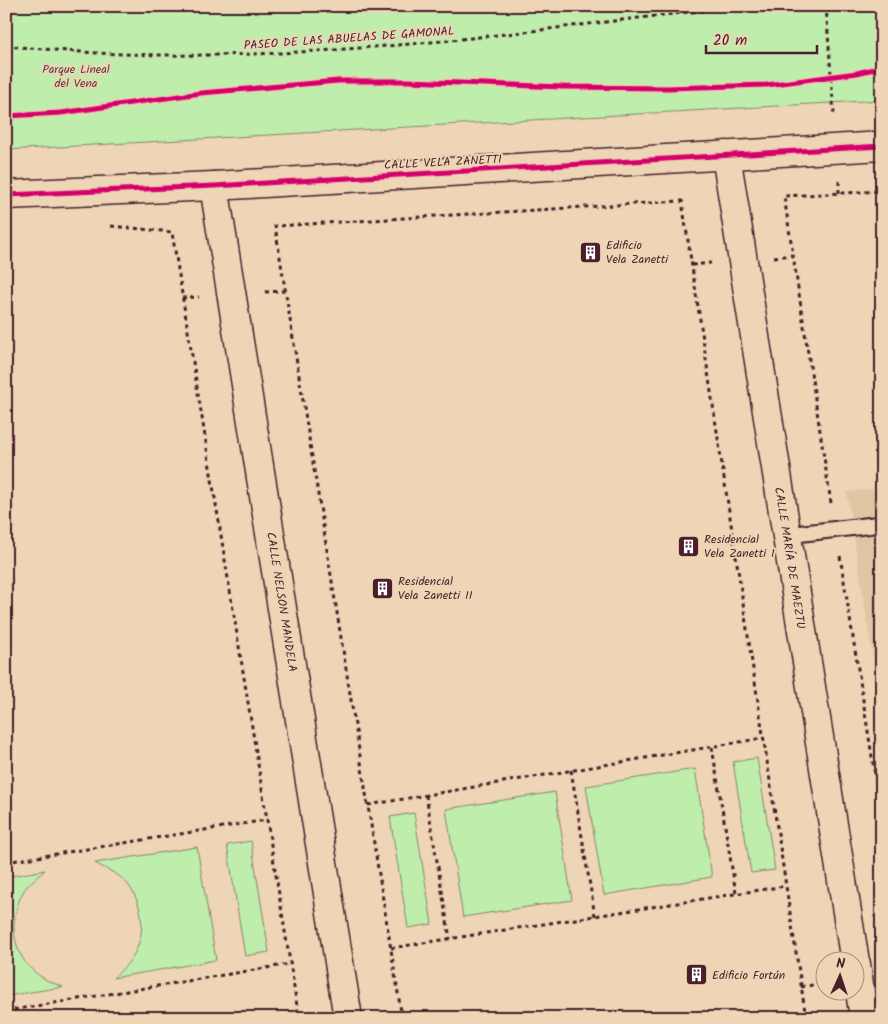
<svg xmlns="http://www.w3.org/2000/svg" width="888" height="1024" font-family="Kalam,sans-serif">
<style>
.built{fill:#dfc7a3}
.green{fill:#beedac;stroke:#84866c}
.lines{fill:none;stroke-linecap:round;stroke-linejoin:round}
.service-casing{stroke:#4a1f2b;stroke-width:19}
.minor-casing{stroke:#4a1f2b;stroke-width:31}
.path{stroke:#4a1f2b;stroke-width:3;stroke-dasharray:4 4;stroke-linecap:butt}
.service{stroke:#edd5b5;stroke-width:15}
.minor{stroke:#edd5b5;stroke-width:28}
.cycleway-casing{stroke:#edd5b5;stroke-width:8}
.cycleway{stroke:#d6006c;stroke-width:5}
.labels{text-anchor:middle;stroke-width:4;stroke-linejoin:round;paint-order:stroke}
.street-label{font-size:12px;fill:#4a1f2b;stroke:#edd5b5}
.park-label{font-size:12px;fill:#5b3e3e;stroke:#edd5b5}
.poi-label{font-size:12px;fill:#4a1f2b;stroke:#edd5b5;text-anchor:start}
</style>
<rect width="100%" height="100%" fill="#edd5b5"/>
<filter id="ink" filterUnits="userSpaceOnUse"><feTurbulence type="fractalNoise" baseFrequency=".02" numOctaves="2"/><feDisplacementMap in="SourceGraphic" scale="10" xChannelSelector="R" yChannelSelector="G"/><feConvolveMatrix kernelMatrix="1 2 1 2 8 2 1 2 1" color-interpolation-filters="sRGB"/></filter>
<g filter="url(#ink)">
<polygon class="built" points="882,488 882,717 847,492"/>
<g class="green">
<polygon points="6,6 882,6 882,100 6,150"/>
<polygon points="757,758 775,870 751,873 733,762"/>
<polygon points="695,769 712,877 604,895 586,786"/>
<polygon points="555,792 572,900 463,917 446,809"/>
<polygon points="414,813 432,924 408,928 390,817"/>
<polygon points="251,841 269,952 245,956 227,845"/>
<path d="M197,847L216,960L113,978C121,971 129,963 134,954C147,931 143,901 125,881C117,873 105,869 95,863Z"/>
<path d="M45,870C36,878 26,885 21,896C7,927 14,962 45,979C50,983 57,984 63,987L6,996V877Z"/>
</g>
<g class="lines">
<defs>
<polyline id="service" points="787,535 882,524"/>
<g id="minor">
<polyline points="726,155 855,962"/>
<polyline points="214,186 348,1018"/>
<polyline points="6,195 214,186 882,146"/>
<polyline points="856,964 864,1018"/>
</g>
</defs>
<use href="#service" class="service-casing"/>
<use href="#minor" class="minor-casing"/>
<g class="path">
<polyline points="826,6 834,115"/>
<path d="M6,46C45,49 84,53 123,54C202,57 282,54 360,48C491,39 620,18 750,6"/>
<polyline points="839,181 839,193"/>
<polyline points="111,226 172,232 299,1018"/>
<polyline points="774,257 792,255"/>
<polyline points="692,265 711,263"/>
<polyline points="265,292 286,291"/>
<polyline points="182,298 199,297"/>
<polyline points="831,503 784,196 882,191"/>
<polyline points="840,556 882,819"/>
<polyline points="712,747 736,893"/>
<polyline points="571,770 595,916"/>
<polyline points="426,795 450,939"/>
<polyline points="368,805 763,738"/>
<polyline points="6,862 267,820"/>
<polyline points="391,948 785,886"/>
<polyline points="801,987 825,983"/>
<polyline points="6,1011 290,964"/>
<polyline points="402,1018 275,226 682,201 806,1018"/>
</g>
<use href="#service" class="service"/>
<use href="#minor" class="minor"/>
<defs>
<g id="cycleway">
<polyline points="6,116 61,113 201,93 338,81 409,81 563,87 667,88 767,85 857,73 882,67"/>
<polyline points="6,195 214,186 882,146"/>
</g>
</defs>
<use href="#cycleway" class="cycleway-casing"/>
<use href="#cycleway" class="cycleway"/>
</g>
</g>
<defs>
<symbol id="building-square" viewBox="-11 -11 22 22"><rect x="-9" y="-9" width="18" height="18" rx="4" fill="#4a1f2b" stroke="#edd5b5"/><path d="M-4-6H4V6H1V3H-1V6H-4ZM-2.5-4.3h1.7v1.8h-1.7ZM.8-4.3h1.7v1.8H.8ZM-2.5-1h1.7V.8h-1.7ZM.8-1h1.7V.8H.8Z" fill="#fff"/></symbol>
</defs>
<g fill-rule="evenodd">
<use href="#building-square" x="578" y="240" width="25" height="25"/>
<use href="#building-square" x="676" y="534" width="25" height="25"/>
<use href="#building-square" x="370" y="576" width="25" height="25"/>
<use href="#building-square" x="684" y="962" width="25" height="25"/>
</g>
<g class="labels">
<g class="street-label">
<text transform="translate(349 38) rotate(-4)" y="4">PASEO DE LAS ABUELAS DE GAMONAL</text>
<text transform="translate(443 162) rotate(-3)" y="4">CALLE VELA ZANETTI</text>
<text transform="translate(790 558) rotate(81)" y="4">CALLE MARÍA DE MAEZTU</text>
<text transform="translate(282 602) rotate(81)" y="4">CALLE NELSON MANDELA</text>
</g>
<g class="park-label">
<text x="76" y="73">Parque Lineal<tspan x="76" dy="14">del Vena</tspan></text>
</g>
<g class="poi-label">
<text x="606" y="249">Edificio<tspan x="606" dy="14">Vela Zanetti</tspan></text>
<text x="704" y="543">Residencial<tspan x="704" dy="14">Vela Zanetti I</tspan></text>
<text x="398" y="585">Residencial<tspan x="398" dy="14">Vela Zanetti II</tspan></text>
<text x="712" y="979">Edificio Fortún</text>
</g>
</g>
<rect width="888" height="1024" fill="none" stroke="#edd5b5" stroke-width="25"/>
<rect x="12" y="12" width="863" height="999" fill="none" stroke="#4a1f2b" stroke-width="2" filter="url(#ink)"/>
<g transform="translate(840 976) rotate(3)"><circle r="24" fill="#edd5b5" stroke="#ac8c7e"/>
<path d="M0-4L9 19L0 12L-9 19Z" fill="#4a1f2b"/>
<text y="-8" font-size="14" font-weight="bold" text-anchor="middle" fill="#4a1f2b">N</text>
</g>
<path d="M706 45v8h111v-8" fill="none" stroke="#4a1f2b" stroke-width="2.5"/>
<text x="713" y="45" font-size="15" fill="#4a1f2b" stroke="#edd5b5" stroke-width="4" paint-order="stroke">20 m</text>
</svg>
